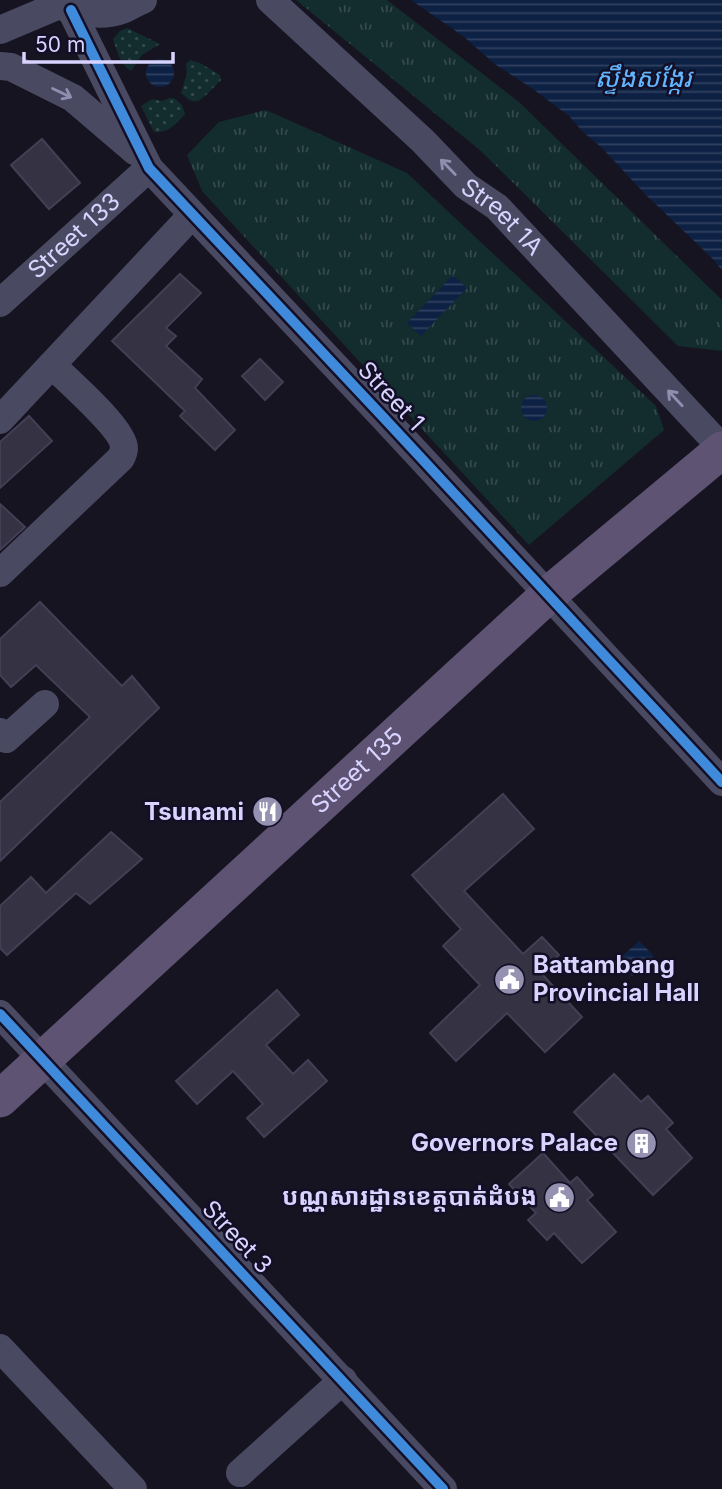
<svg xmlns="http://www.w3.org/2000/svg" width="722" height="1489" font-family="Inter,'Noto Sans Khmer',sans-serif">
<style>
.grass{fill:url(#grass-dots)}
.park{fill:url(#park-tufts)}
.water{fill:url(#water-rules)}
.building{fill:#343243;stroke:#433f54;stroke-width:2}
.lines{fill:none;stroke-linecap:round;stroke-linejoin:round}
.minor{stroke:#4a4962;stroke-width:28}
.major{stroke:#5e5373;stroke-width:37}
.cycleway-casing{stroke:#130f26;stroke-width:15}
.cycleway{stroke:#408adc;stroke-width:10}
.oneway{stroke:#928eb0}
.labels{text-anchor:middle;stroke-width:5;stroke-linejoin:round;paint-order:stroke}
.street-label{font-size:24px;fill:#d9d4ff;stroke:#130f26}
.poi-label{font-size:24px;font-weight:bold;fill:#d9d4ff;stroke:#130f26;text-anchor:end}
.water-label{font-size:26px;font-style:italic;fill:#62b6ff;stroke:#130f26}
</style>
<defs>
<pattern id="grass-dots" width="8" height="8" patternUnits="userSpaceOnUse" patternTransform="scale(1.75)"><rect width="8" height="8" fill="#132c2d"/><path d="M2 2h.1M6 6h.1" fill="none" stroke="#354a4c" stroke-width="1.8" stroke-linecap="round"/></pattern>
<pattern id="park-tufts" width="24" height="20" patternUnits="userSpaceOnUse" patternTransform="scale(1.75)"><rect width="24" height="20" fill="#132c2d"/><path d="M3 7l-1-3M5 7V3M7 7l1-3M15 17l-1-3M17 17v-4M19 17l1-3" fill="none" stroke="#354a4c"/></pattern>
<pattern id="water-rules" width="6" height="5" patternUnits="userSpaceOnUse" patternTransform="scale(1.75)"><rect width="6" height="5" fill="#0d2144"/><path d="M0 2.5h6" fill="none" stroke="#304060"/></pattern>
</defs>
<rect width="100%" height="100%" fill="#161421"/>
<g class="grass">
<path d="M127,28L160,44L142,55L131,71C119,64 117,50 113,39L120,31Z"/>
<path d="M190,60L200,63L220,75L221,80C216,85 212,89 207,94C196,105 192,103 181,93L187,73L186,64Z"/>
<path d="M169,98H174L182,105L185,114C176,124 167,134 154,132L141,106L152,99L162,101Z"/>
</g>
<g class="park">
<polygon points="296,0 387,0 519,102 722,300 722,351 678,346 481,151"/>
<polygon points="266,110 407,173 656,406 664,430 529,545 202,191 187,155 219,122"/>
</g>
<g class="water">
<polygon points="411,0 722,0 722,271 715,261 646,195 602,148 582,131 569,116 533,89 496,65 463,36"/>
<circle cx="160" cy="73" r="14"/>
<polygon points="453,275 467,288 421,336 407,323"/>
<circle cx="534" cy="408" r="13"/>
<polygon points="639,941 654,956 632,976 618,960"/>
</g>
<g class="building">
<polygon points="42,139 80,183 49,209 11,165"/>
<polygon points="180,274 201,293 166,328 176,336 166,346 202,379 195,388 235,430 215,450 180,416 185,411 112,341"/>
<polygon points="260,359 283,382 265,400 242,376"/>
<polygon points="29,416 52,441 0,488 0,442"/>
<polygon points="0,504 25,527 0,550"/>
<polygon points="40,602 122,686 132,676 159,708 0,861 0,802 90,717 36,665 11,687 0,675 0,639"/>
<polygon points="503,794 534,829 464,891 523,954 542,937 559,955 541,973 582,1017 545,1052 507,1013 456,1061 430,1033 480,985 443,946 461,929 412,875"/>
<polygon points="111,832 142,859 90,904 76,893 7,955 0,948 0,906 31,877 46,893"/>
<polygon points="277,990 299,1015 266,1045 293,1074 308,1060 327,1081 264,1137 247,1118 263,1104 233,1071 197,1104 176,1081"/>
<polygon points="614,1074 641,1102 648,1096 673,1123 666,1129 692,1158 653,1195 574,1112"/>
<polygon points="543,1153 570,1183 577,1177 593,1195 587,1200 616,1232 582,1263 554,1233 547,1240 528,1220 536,1213 509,1184"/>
</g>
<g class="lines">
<g class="minor">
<path d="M53,0C68,14 104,17 122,10C129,7 136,3 143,0"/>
<path id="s1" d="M270,0L423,141L466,186L497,207L722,448"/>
<polyline points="71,10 149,168 384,418 722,782"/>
<polyline points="0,30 59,5"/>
<polyline points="0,66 11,67 73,98 135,151"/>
<path id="s2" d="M0,303L149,168"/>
<polyline points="0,420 192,215"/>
<path d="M0,573L121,458C122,456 124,450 124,448C124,429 67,380 52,365"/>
<polyline points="0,732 6,739 45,704"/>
<polyline points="0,1014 443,1489"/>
<polyline points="0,1348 133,1489"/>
<polyline points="240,1473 343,1380"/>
</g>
<path class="major" id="s3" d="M0,1099L548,595L722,450"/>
<defs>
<g id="cycleway">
<polyline points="71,10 149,168 384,418 722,782"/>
<polyline points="0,1014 443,1489"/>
</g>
</defs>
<use href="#cycleway" class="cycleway-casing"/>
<use href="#cycleway" class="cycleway"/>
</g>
<defs><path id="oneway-shaft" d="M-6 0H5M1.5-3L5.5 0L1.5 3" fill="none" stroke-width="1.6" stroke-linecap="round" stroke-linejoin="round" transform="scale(1.75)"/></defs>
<g class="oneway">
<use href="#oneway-shaft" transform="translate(62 93) rotate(26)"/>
<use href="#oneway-shaft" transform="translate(448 167) rotate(-134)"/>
<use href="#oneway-shaft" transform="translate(675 398) rotate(-133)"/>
</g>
<defs>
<symbol id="restaurant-disc" viewBox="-11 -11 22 22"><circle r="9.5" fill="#9591b1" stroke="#130f26"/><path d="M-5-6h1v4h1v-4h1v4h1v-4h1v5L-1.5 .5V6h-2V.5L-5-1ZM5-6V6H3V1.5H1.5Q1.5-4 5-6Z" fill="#fff"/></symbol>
<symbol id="civic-disc" viewBox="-11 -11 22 22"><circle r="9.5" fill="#9591b1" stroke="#130f26"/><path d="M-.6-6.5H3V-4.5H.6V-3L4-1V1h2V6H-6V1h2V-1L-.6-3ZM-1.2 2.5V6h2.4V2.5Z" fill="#fff"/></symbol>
<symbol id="building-disc" viewBox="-11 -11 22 22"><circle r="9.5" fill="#9591b1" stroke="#130f26"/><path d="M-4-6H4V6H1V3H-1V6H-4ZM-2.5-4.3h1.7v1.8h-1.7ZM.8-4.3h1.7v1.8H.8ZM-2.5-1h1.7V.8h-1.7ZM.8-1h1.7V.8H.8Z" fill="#fff"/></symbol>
</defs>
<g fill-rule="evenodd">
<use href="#restaurant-disc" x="250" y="794" width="35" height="35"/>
<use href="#civic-disc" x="492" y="962" width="35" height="35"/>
<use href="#building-disc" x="624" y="1126" width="35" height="35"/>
<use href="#civic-disc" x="542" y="1180" width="35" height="35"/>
</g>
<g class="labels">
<g class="street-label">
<text dy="8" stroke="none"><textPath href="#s1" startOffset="318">Street 1A</textPath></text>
<text dy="8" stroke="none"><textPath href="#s2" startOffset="100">Street 133</textPath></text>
<text transform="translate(391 396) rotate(47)" y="8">Street 1</text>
<text dy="8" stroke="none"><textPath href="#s3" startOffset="485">Street 135</textPath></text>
<text transform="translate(237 1237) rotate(47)" y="8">Street 3</text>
</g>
<g class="poi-label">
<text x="244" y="820">Tsunami</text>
<text x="533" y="973" text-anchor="start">Battambang<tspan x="533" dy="28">Provincial Hall</tspan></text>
<text x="618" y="1151">Governors Palace</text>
<text x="537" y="1205">បណ្ណសារដ្ឋានខេត្តបាត់ដំបង</text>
</g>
<g class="water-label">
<text x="643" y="87">ស្ទឹងសង្កែរ</text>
</g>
</g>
<path d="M24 52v10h149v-10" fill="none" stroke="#d9d4ff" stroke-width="3.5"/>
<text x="35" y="52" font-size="21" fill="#d9d4ff" stroke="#130f26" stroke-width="5" paint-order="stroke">50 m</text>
</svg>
